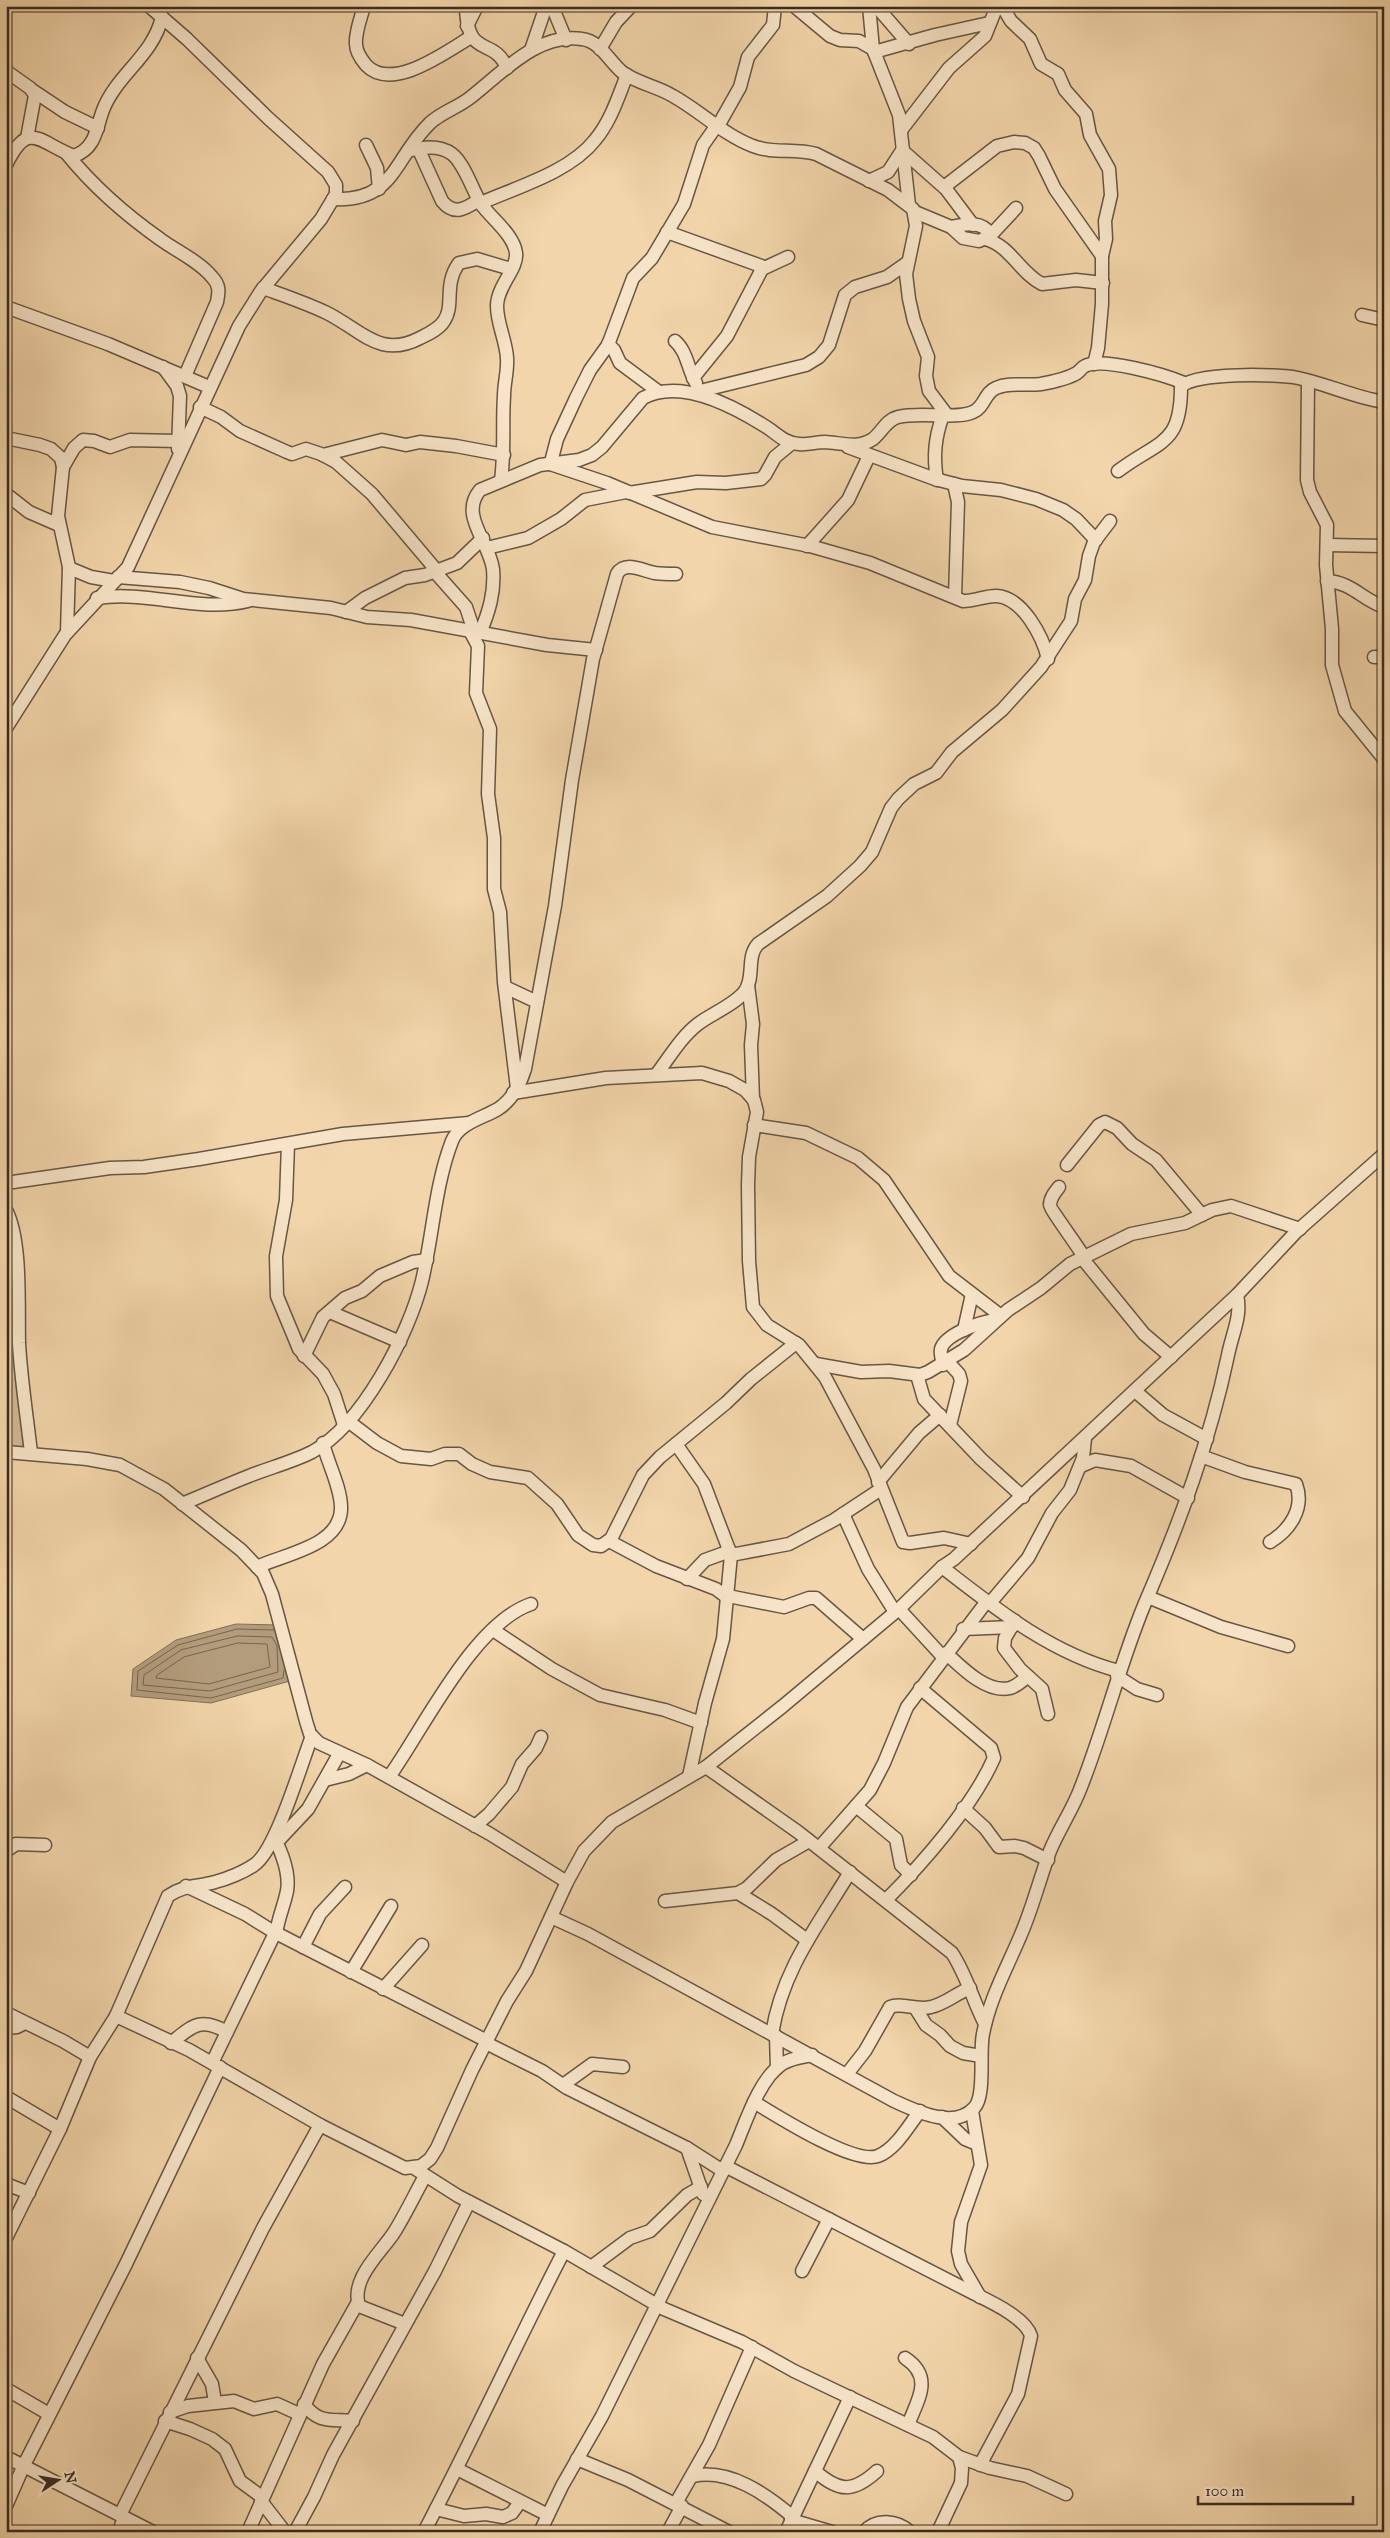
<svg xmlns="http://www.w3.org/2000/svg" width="1390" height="2538" font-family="'IM FELL Great Primer',serif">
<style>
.green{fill:#d3b893;stroke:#86725a}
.water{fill:#b39c7c;stroke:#826f58}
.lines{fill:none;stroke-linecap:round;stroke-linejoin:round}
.shore{stroke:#76644f;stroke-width:1}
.street-casing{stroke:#675644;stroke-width:15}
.street{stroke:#f7e4c8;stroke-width:12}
</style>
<rect width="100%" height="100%" fill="#f2d5aa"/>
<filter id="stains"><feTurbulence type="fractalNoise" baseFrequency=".004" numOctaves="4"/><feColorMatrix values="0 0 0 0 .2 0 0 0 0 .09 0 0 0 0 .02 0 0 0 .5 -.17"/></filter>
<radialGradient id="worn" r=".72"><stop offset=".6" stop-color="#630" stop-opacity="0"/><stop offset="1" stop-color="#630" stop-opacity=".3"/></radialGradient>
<polygon class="green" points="6,1237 27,1454 6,1454"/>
<polygon class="water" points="236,1624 279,1625 290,1681 211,1703 131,1696 133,1669 176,1640"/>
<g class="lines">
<g class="shore">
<polyline points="274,1630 237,1629 178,1645 138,1671 137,1690 211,1698 283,1678 284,1670"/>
<polygon points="238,1636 272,1637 277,1646 278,1672 210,1691 143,1685 144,1675 181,1650"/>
<polygon points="238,1643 267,1644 270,1667 209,1684 156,1678 157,1675 184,1657"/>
</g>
<defs>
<g id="street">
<path d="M364,6C361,18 355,32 356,44C356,52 361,59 366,65C392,93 447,51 471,37"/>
<path d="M466,6C467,61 493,35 507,68"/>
<polyline points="552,6 566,40"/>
<polyline points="794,6 830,36 840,40 859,41 873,49 899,115 909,205"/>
<polyline points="869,6 873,49"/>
<polyline points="876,6 909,44"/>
<polyline points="1002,6 1011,21 1030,39 1041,64 1058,74 1065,90 1086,114 1090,135 1109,169 1111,195 1105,221 1106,239 1102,256 1102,304 1098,348 1094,364"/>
<polyline points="467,26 477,6"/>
<polyline points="600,49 616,22 631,6"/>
<polyline points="531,50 546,6"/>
<polyline points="874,52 935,35 989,23"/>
<polyline points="6,71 30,88 35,95 27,138"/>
<polyline points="32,90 65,112 98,128"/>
<polyline points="718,126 740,87 748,57 773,25 775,6"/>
<polyline points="902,129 949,68 985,36 997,6"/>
<polyline points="366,145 377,168 379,189"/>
<path d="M418,148L442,201C454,216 465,209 479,200"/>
<path d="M408,151C422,147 440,145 452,154C464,163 473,191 481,204C491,218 514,235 516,253C518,269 497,286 497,306C497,324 506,340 507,358C508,371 504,383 504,396C502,424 505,452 501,480"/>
<polyline points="903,151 946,189 973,225"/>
<path d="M67,154C93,186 126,215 160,239C176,251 199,261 212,277C220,285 219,292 217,302L185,376"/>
<path d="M6,165C29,118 39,143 74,156C96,148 96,129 103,110C117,74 153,56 162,17"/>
<polyline points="869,181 888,172 903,149"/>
<polyline points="944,187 997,146 1014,142 1025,143 1034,148 1039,156 1055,189 1102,256"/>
<path d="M333,199C395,202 393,159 430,123C442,112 459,107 471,97C502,73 538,32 582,39C600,41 609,61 622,72C636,83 657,86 673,96C700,111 724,135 753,146C773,154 795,148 816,154L888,190L913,209L916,226L906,274L909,299L914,321L928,357L926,376L929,391L947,415"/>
<path d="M481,203C517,187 570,172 595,140C611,121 618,97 627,75"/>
<polyline points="915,212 951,227 963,238 979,241 991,235 1016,208"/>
<path d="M951,227C965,224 982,220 991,235"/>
<polyline points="667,232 764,267"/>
<path d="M985,239C1010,245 1020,273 1042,284L1076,280L1103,283"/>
<path d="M263,288C285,296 306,303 327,313C361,330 380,359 420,338C428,334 439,329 444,321C455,305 443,285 459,263L477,259L511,269"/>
<polyline points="6,307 108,344 209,387"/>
<polyline points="1362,315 1384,320"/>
<path d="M675,341C687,351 688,370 696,383"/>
<polyline points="608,344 614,350 620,363 659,392"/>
<polyline points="163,367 177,386 180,396 178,449"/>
<polyline points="693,378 727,336 762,269 788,257"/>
<polyline points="1308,381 1307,480 1310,492 1327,525 1326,565 1332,629 1332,665 1345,711 1384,759"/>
<polyline points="696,392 806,365 819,357 829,345 845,295 855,287 887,277 907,263"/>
<polyline points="200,407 221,417 240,431 287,452 292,454 306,449 321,454 336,462 372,494 437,571"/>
<polyline points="6,438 40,445 51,449 61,458 63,467 58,516 69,567 67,632"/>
<polyline points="848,447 935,479 962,486 1001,490 1036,499 1063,510 1076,519 1096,540"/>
<polyline points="323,455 382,440 406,445 420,442 456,446 504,455"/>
<polyline points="551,462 557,439 576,398 590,370 608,345 633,278 652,258 684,204 703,145 717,125"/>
<path d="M550,464L607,483L712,527L810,546L870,563L963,601C975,601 988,595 997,596C1023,598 1043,637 1048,659"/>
<polyline points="63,467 74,448 83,440 94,441 110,447 130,440 178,441"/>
<path d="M1118,471C1159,440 1181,446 1181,387C1193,372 1279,374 1298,378C1327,384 1353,397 1384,402"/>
<path d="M937,480C933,456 935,437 943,415"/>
<polyline points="954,484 958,502 955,597"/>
<polyline points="629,493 697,482 726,483 761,479 765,475 775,457 792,443"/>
<polyline points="6,494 29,512 59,525"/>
<polyline points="1327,545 1384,546"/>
<polyline points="807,546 848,500 869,456"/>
<polyline points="487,548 528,538 561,519 585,500 626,492"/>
<polyline points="69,568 91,577 114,581"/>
<polyline points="435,572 466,607 474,631"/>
<polyline points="118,577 180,582 209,588 243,599 331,608 367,617 411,620 547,645 596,650"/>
<path d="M1327,581C1351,582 1363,600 1384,607"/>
<path d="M97,598C148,590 199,613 248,601"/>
<polyline points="346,612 365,598 405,578 425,575 457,563 483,538"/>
<polyline points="470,631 478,646 476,693 490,729 488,794 494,838 494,889 500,912 504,982 517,1088"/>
<path d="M480,633C489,612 495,592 493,569C489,541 459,515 480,490L540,465L579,460L592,455L602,447L643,398C680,378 731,405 763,425C776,432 783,443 799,444C808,445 816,442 825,442C842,443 858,449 873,439C882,432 886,420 898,417C920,411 956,420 973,412C985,407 984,393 996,388C1009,382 1026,386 1041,384C1052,382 1067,379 1077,373C1080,371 1082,367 1085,366C1103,357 1165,375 1184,383"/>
<polyline points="1374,657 1384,657"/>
<polyline points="6,728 65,635 128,567 239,326 261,291 321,219 336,194 336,185 328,172 268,118 187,39 149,6"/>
<polyline points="748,985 753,1024 751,1045 753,1099"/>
<polyline points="505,987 537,1002"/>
<path d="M656,1075C669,1058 681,1037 698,1024C711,1014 736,1004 745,991C755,977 746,957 758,944L827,896L860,866L872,852L891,808L898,799L914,784L936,773L952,752L1002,710L1041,667L1071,621L1075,599L1085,580L1089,556L1094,542L1110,521"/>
<polyline points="513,1093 606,1078 702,1073 729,1081 745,1090 754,1100 757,1112 749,1157 748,1185 749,1261 753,1307 767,1325 799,1345 825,1377 874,1469 903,1542 910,1543 944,1538 971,1544"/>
<polyline points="754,1125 806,1133 858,1158 884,1180 949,1276 1001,1316"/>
<polyline points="288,1144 286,1200 276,1256 277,1296 299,1349 323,1374 334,1394 344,1425"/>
<polyline points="1067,1165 1099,1125 1105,1122 1117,1128 1132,1144 1156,1160 1202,1215"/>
<polyline points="6,1183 110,1168 144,1167 199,1159 343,1134 469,1123"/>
<path d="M1059,1187C1055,1192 1050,1198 1050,1205C1050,1209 1079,1248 1084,1257"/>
<path d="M6,1210C22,1240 18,1308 19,1343C21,1380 27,1417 31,1453"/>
<polyline points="1082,1258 1144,1334 1171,1357"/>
<polyline points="330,1312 400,1342"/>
<polyline points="964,1330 972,1294"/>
<polyline points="304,1356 323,1317 345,1298 362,1291 380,1276 413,1262 427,1260"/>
<polyline points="948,1362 959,1374 961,1381 950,1425"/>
<polyline points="816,1364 861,1372 889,1371 920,1375 928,1372 964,1350 1008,1310 1041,1288 1070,1264 1131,1234 1185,1223 1212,1210 1231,1206 1300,1229"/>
<path d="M943,1365C942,1360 940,1354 941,1349C945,1334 981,1322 995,1320"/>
<polyline points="917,1375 924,1399 981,1459 1023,1497"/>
<polyline points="1135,1391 1163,1415 1207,1439"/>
<polyline points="348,1421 377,1443 401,1456 431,1459 445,1454 459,1454 472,1464 490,1472 528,1478 557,1504 578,1535 593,1545 601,1546 611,1539 643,1475 660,1457 726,1403 751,1379 796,1343"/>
<polyline points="676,1444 704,1484 731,1555 723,1639 705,1703 689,1776"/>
<polyline points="6,1452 87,1459 120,1465 164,1489 241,1550 263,1573 272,1594 306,1721 310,1734 319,1743 367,1765 490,1834 567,1882"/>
<path d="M1201,1456L1245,1472L1296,1484C1305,1508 1290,1530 1270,1542"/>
<polyline points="1081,1466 1095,1460 1131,1466 1188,1498"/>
<polyline points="878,1482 919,1433 940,1415"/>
<path d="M182,1504C204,1495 226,1485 249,1476C269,1468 292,1462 312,1452C362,1425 409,1334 422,1281C433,1235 435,1185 452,1141C459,1123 483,1118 498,1109C512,1100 520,1085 525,1069L555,906L572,780L593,659L617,574C625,560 643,571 655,573C662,574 669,574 676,574"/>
<polyline points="843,1514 868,1569 895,1612"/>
<polyline points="609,1541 656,1566 716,1589 728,1598"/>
<polyline points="731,1555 789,1544 834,1520 881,1489"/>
<path d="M257,1567C284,1554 343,1546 341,1506C340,1485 328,1464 323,1443"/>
<path d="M942,1567C996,1609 1052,1654 1119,1671"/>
<polyline points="687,1579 705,1560 730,1551"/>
<polyline points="728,1596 784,1607 809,1598 816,1598 863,1639"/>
<polyline points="1148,1597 1221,1627 1288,1646"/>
<polyline points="990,1603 1028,1558 1052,1513 1070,1490 1083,1458 1085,1438"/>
<polyline points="899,1609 943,1657"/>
<polyline points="1015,1621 1005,1638 1004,1648 1020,1669 1042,1689 1048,1714"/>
<polyline points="963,1629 1012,1627"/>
<polyline points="493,1630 552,1669 600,1695 665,1710 701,1723"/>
<path d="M946,1653C961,1667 987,1694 1010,1688C1017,1686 1022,1681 1027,1677"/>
<polyline points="1117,1676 1137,1689 1157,1695"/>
<path d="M706,1767L798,1832L952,1953C967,1976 973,2001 985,2024"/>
<path d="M389,1777C424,1728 473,1624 531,1604"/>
<polyline points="325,1780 349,1774 367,1765"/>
<polyline points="856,1806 896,1839 901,1865 911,1875"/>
<polyline points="963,1808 985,1828 999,1847 1015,1846 1024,1848 1048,1860"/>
<polyline points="475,1826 489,1814 512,1787 522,1764 536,1748 541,1737"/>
<path d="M274,1838C282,1852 290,1874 287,1891C284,1906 278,1918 276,1934"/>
<polyline points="277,1842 308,1809 339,1754"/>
<polyline points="819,1848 870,1790 884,1763 907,1707 987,1601"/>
<polyline points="6,1851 16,1844 45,1845"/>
<polyline points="186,1886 245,1914 274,1932 487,2041"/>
<polyline points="738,1893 772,1914 807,1940"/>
<path d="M886,1900C923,1863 973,1806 994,1758L991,1748L920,1688"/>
<polyline points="665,1901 738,1893 747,1888 776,1860 809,1841"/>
<path d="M551,1917L588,1934L894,2101C916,2111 954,2130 974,2108C986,2096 979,2052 983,2034C990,1997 1008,1966 1022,1932C1033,1906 1040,1878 1050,1851C1059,1829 1073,1809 1081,1787C1105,1726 1120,1663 1145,1603C1180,1522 1210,1441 1228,1355C1232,1334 1242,1316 1237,1295"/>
<polyline points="303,1947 320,1914 345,1887"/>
<polyline points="351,1972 391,1906"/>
<polyline points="383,1989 422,1945"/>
<polyline points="916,2009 926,2025 940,2035 950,2046 963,2053 981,2056"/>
<polyline points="6,2013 63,2041 90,2057"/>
<polyline points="116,2016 189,2050 320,2125 405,2168 421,2166 430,2159 437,2148 472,2070 507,2001 526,1971 567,1882 584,1851 612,1822 706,1767 783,1706 899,1609 942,1567 954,1559 1237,1295 1296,1232 1384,1154"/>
<polyline points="6,2028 17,2027 25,2023"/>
<path d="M772,2034C782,1970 818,1925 850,1872"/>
<polyline points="776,2036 777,2068"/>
<path d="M171,2043C193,2025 201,2017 227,2032"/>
<polyline points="486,2043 542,2071 567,2088 687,2148 723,2171"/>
<polyline points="212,2063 275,1933"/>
<path d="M847,2074L865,2051L890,2007C901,2002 917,2011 931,2007C945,2004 957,1993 970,1988"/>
<polyline points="563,2085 592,2064 623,2067"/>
<polyline points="6,2097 60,2129"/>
<path d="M754,2102C777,2116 854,2165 878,2156C896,2149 909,2125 920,2111"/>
<polyline points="972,2111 981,2165 961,2222 958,2251 961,2264 980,2297"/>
<polyline points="942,2117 965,2139 977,2144"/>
<polyline points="687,2148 703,2194"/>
<path d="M725,2166L975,2294C991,2302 1026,2318 1031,2336L1018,2394L980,2465"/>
<polyline points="414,2168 458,2196 564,2251 664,2309 742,2342 794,2371 933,2437 959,2457 962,2468 961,2483 938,2532"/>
<polyline points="6,2184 29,2193"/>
<path d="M6,2238L60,2129L90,2057L116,2016L168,1896C183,1885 198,1887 215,1882C227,1879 244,1872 254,1865C276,1851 301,1764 312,1736"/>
<polyline points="591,2267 630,2238 650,2231 687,2195 701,2187"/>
<polyline points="802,2271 829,2219"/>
<path d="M405,2324L359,2306C350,2278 382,2252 395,2231C406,2213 415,2194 425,2176"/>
<polyline points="197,2358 212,2384 215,2402"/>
<path d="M905,2358C934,2377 918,2399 908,2425"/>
<polyline points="6,2389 49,2414"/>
<path d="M304,2404C319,2424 330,2419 353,2421"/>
<polyline points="170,2412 188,2406 234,2401 254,2409 277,2404 299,2414"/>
<polyline points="165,2421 190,2429 212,2439 225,2449 240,2481 262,2497"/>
<polyline points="6,2457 153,2532"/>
<polyline points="959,2457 990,2468 1027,2476 1066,2494"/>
<polyline points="577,2459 628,2480 729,2532"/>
<polyline points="457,2469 548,2515"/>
<path d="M815,2471C839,2492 853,2493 877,2471"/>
<path d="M693,2476C729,2468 766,2494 793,2517"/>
<polyline points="261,2501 285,2532"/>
<polyline points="676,2503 709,2445 752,2347"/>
<polyline points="6,2506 24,2465 126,2264 220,2067"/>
<polyline points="436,2509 464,2516 486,2514 503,2517 512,2513 520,2502"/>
<polyline points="120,2515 263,2228 320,2125"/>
<polyline points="791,2520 832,2532"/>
<polyline points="119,2532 124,2517"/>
<polyline points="248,2532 323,2364 358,2302"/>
<polyline points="295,2532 314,2497 333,2455 435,2271 469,2202"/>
<path d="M424,2532C473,2439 516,2344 564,2251"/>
<path d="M540,2532L562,2486L602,2416L736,2145C746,2121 760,2078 782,2064C791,2058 802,2057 812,2055"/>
<polyline points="668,2532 682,2506"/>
<polyline points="786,2532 850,2397"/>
<path d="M864,2532C876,2518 897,2520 910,2532"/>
</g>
</defs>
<use href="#street" class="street-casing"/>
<use href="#street" class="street"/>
</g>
<rect width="1390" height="2538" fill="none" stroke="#f2d5aa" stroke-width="25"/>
<rect x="8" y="8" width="1375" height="2523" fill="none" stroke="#392c22" stroke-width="2.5"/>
<rect x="12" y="12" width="1365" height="2513" fill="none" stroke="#392c22"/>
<g transform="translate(58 2480) rotate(78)" stroke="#f7e4c8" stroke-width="4" paint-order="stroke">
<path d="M0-4L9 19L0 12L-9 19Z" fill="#392c22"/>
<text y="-8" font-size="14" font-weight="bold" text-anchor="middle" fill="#392c22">N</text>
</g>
<path d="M1198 2496v8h155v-8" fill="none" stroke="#392c22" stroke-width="2.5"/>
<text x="1205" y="2496" font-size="15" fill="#392c22" stroke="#f7e4c8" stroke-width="4" paint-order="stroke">100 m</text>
<rect width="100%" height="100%" filter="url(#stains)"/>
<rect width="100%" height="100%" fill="url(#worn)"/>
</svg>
